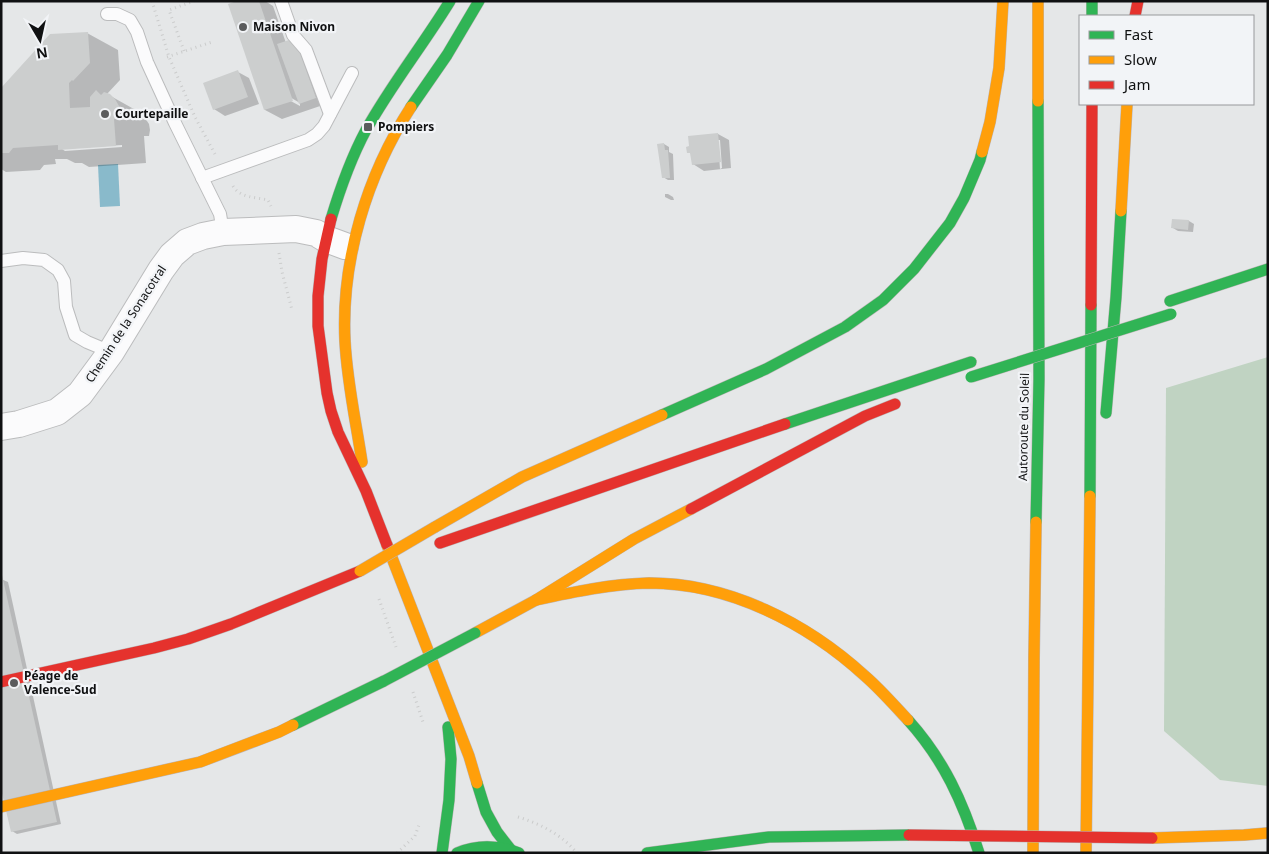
<svg xmlns="http://www.w3.org/2000/svg" width="1269" height="854" font-family="'Noto Sans',sans-serif">
<style>
.green{fill:#c0d3c2}
.water{fill:#89bacb}
.shadow{fill:#0003;fill-rule:evenodd}
.building{fill:#cccece}
.lines{fill:none;stroke-linecap:round;stroke-linejoin:round}
.lane-casing{stroke:#bbbcbd;stroke-width:14}
.street-casing{stroke:#bbbcbd;stroke-width:28}
.fast-casing{stroke:#bbb4b5;stroke-width:12}
.slow-casing{stroke:#bbb4b5;stroke-width:12}
.jam-casing{stroke:#bbb4b5;stroke-width:12}
.path{stroke:#cbcccc;stroke-width:3;stroke-dasharray:1 4;stroke-linecap:butt}
.lane{stroke:#fbfbfc;stroke-width:12}
.street{stroke:#fbfbfc;stroke-width:26}
.fast{stroke:#30b455;stroke-width:11}
.slow{stroke:#ff9f0a;stroke-width:11}
.jam{stroke:#e5322d;stroke-width:11}
.fast-bridge-casing{stroke:#bbb4b5;stroke-width:12;stroke-linecap:butt}
.slow-bridge-casing{stroke:#bbb4b5;stroke-width:12;stroke-linecap:butt}
.jam-bridge-casing{stroke:#bbb4b5;stroke-width:12;stroke-linecap:butt}
.fast-bridge{stroke:#30b455;stroke-width:11}
.slow-bridge{stroke:#ff9f0a;stroke-width:11}
.jam-bridge{stroke:#e5322d;stroke-width:11}
.poi-dot{fill:#5b5c5d;stroke:#f2f4f7;stroke-width:2}
.labels{text-anchor:middle;stroke-width:4.5;stroke-linejoin:round;paint-order:stroke}
.poi-label{font-size:12px;font-weight:bold;fill:#101112;stroke:#f2f4f7;text-anchor:start}
.street-label{font-size:12px;fill:#101112;stroke:#f2f4f7}
</style>
<rect width="100%" height="100%" fill="#e5e7e8"/>
<polygon class="green" points="1268,357 1268,786 1220,780 1164,731 1166,388"/>
<polygon class="water" points="118,164 120,206 100,207 98,165"/>
<g class="shadow">
<path d="M241,1H265L273,6L286,43L295,40L326,104L282,119L265,110ZM288,96L300,103V106L287,99Z"/>
<path d="M87,33L118,50L120,80L107,94L141,113L145,118L149,124L150,130L149,136H144L146,163L89,167L82,163H75L67,159H55L56,164L44,165L40,170L6,172L1,169V90ZM122,145V147L65,151L62,149Z"/>
<polygon points="238,72 249,78 259,104 225,116 214,109"/>
<path d="M718,134L729,140L731,168L704,171L693,164L692,154L688,152L691,148L690,137ZM718,140H720L722,168L720,169Z"/>
<polygon points="664,144 669,147 669,152 673,154 674,180 668,180 663,177"/>
<polygon points="665,194 668,194 673,197 674,200 671,200 665,197"/>
<polygon points="1173,220 1189,221 1194,224 1193,232 1178,231 1173,228"/>
<polygon points="1,579 8,582 61,824 17,834 12,831 1,783"/>
</g>
<g class="building">
<polygon points="237,1 259,1 293,101 264,110 228,4"/>
<polygon points="88,32 90,63 73,81 72,80 69,83 70,108 90,107 90,97 96,90 101,95 104,92 110,94 115,99 119,106 120,112 119,119 114,119 116,146 58,150 58,145 13,148 9,153 1,153 1,88 50,34"/>
<polygon points="295,38 316,98 299,104 277,44"/>
<polygon points="238,70 248,97 213,110 203,83"/>
<polygon points="718,133 721,162 692,165 690,153 687,153 686,147 689,146 688,136"/>
<polygon points="664,143 665,150 668,150 670,178 662,178 657,144"/>
<polygon points="1172,219 1189,220 1188,230 1171,228"/>
<polygon points="2,575 57,822 11,832 1,789"/>
</g>
<g class="lines">
<defs>
<g id="lane">
<polyline points="281,1 293,35 306,50 330,114"/>
<polyline points="107,14 117,14 130,20 137,32 147,62 175,123 220,214 223,232"/>
<polyline points="202,178 308,140 317,134 324,126 352,73"/>
<polyline points="1,261 23,258 44,260 58,270 64,281 66,307 75,335 87,342 111,352"/>
</g>
<polyline id="street" points="1,427 19,424 57,412 80,394 111,352 161,270 172,255 187,242 203,236 223,232 296,229 316,233 326,239 345,246"/>
<g id="fast">
<polyline points="1092,1 1092,16"/>
<polyline points="411,107 447,55 479,1"/>
<path d="M331,219C340,189 351,158 366,130C391,85 423,45 450,1"/>
<polyline points="1170,301 1268,269"/>
<polyline points="1106,413 1116,297 1121,211"/>
<polyline points="662,415 766,369 845,327 883,300 914,269 950,223 964,198 980,160 982,152"/>
<polyline points="785,424 971,362"/>
<polyline points="1090,496 1091,305"/>
<polyline points="1036,522 1039,379 1038,101"/>
<path d="M908,720C944,760 963,802 979,853"/>
<polyline points="293,725 384,681"/>
<polyline points="477,783 486,812 497,832 511,850"/>
<polyline points="442,853 449,800 451,759 448,727"/>
<path d="M457,853C478,844 498,845 519,853"/>
<polyline points="647,853 769,837 909,835"/>
</g>
<g id="slow">
<polyline points="1038,1 1038,101"/>
<polyline points="982,152 990,122 999,68 1003,1"/>
<polyline points="1121,211 1127,104"/>
<path d="M362,462C356,422 347,382 345,341C341,260 367,175 411,107"/>
<polyline points="435,527 522,477 662,415"/>
<polyline points="387,545 469,756 477,783"/>
<path d="M536,600C573,592 611,584 649,583C729,583 807,623 865,676C880,689 894,705 908,720"/>
<polyline points="475,633 536,600 634,539 691,509"/>
<polyline points="1,807 200,762 279,732 293,725"/>
<polyline points="1152,838 1244,835 1268,833"/>
<polyline points="1033,853 1034,658 1036,522"/>
<polyline points="1086,853 1090,496"/>
</g>
<g id="jam">
<polyline points="1135,16 1138,1"/>
<polyline points="331,219 322,259 318,296 318,326 327,393 331,411 338,432 366,491 387,545"/>
<polyline points="1091,305 1092,104"/>
<polyline points="691,509 865,416 895,404"/>
<polyline points="440,543 785,424"/>
<polyline points="1,682 154,648 188,639 231,624 360,571"/>
</g>
</defs>
<use href="#lane" class="lane-casing"/>
<use href="#street" class="street-casing"/>
<use href="#fast" class="fast-casing"/>
<use href="#slow" class="slow-casing"/>
<use href="#jam" class="jam-casing"/>
<g class="path">
<polyline points="152,1 169,57 195,117 216,156"/>
<polyline points="184,51 169,10 194,1"/>
<polyline points="167,57 212,42"/>
<path d="M233,186C240,198 255,197 268,200L271,206"/>
<polyline points="279,253 282,272 292,310"/>
<polyline points="379,599 396,647"/>
<polyline points="413,692 423,722"/>
<path d="M518,817C541,824 562,835 577,853"/>
<polyline points="415,836 419,825"/>
<polyline points="397,853 415,836"/>
</g>
<use href="#lane" class="lane"/>
<use href="#street" class="street"/>
<use href="#fast" class="fast"/>
<use href="#slow" class="slow"/>
<use href="#jam" class="jam"/>
<defs>
<g id="fast-bridge">
<polyline points="971,377 1171,314"/>
<polyline points="384,681 475,633"/>
</g>
<polyline id="slow-bridge" points="360,571 435,527"/>
<polyline id="jam-bridge" points="909,835 1152,838"/>
</defs>
<use href="#fast-bridge" class="fast-bridge-casing"/>
<use href="#slow-bridge" class="slow-bridge-casing"/>
<use href="#jam-bridge" class="jam-bridge-casing"/>
<use href="#fast-bridge" class="fast-bridge"/>
<use href="#slow-bridge" class="slow-bridge"/>
<use href="#jam-bridge" class="jam-bridge"/>
</g>
<g class="poi-dot">
<circle cx="243" cy="27" r="5"/>
<circle cx="105" cy="114" r="5"/>
<rect x="363" y="122" width="10" height="10" rx="2.5"/>
<circle cx="14" cy="683" r="5"/>
</g>
<g class="labels">
<g class="poi-label">
<text x="253" y="31">Maison Nivon</text>
<text x="115" y="118">Courtepaille</text>
<text x="378" y="131">Pompiers</text>
<text x="24" y="680">Péage de<tspan x="24" dy="14">Valence-Sud</tspan></text>
</g>
<g class="street-label">
<text transform="translate(126 324) rotate(-57)" y="4">Chemin de la Sonacotral</text>
<text transform="translate(1024 427) rotate(-89)" y="4">Autoroute du Soleil</text>
</g>
</g>
<rect width="1269" height="854" fill="none" stroke="#101112" stroke-width="5"/>
<rect x="1079" y="15" width="175" height="90" fill="#f2f4f7" stroke="#98999b"/>
<rect x="1089" y="31" width="25" height="8" fill="#30b455" stroke="#98999b"/>
<text x="1124" y="40" font-size="15" fill="#101112">Fast</text>
<rect x="1089" y="56" width="25" height="8" fill="#ff9f0a" stroke="#98999b"/>
<text x="1124" y="65" font-size="15" fill="#101112">Slow</text>
<rect x="1089" y="81" width="25" height="8" fill="#e5322d" stroke="#98999b"/>
<text x="1124" y="90" font-size="15" fill="#101112">Jam</text>
<g transform="translate(40 40) rotate(171)" stroke="#f2f4f7" stroke-width="4" paint-order="stroke">
<path d="M0-4L9 19L0 12L-9 19Z" fill="#101112"/>
<text y="-8" font-size="14" font-weight="bold" text-anchor="middle" fill="#101112">N</text>
</g>
</svg>
